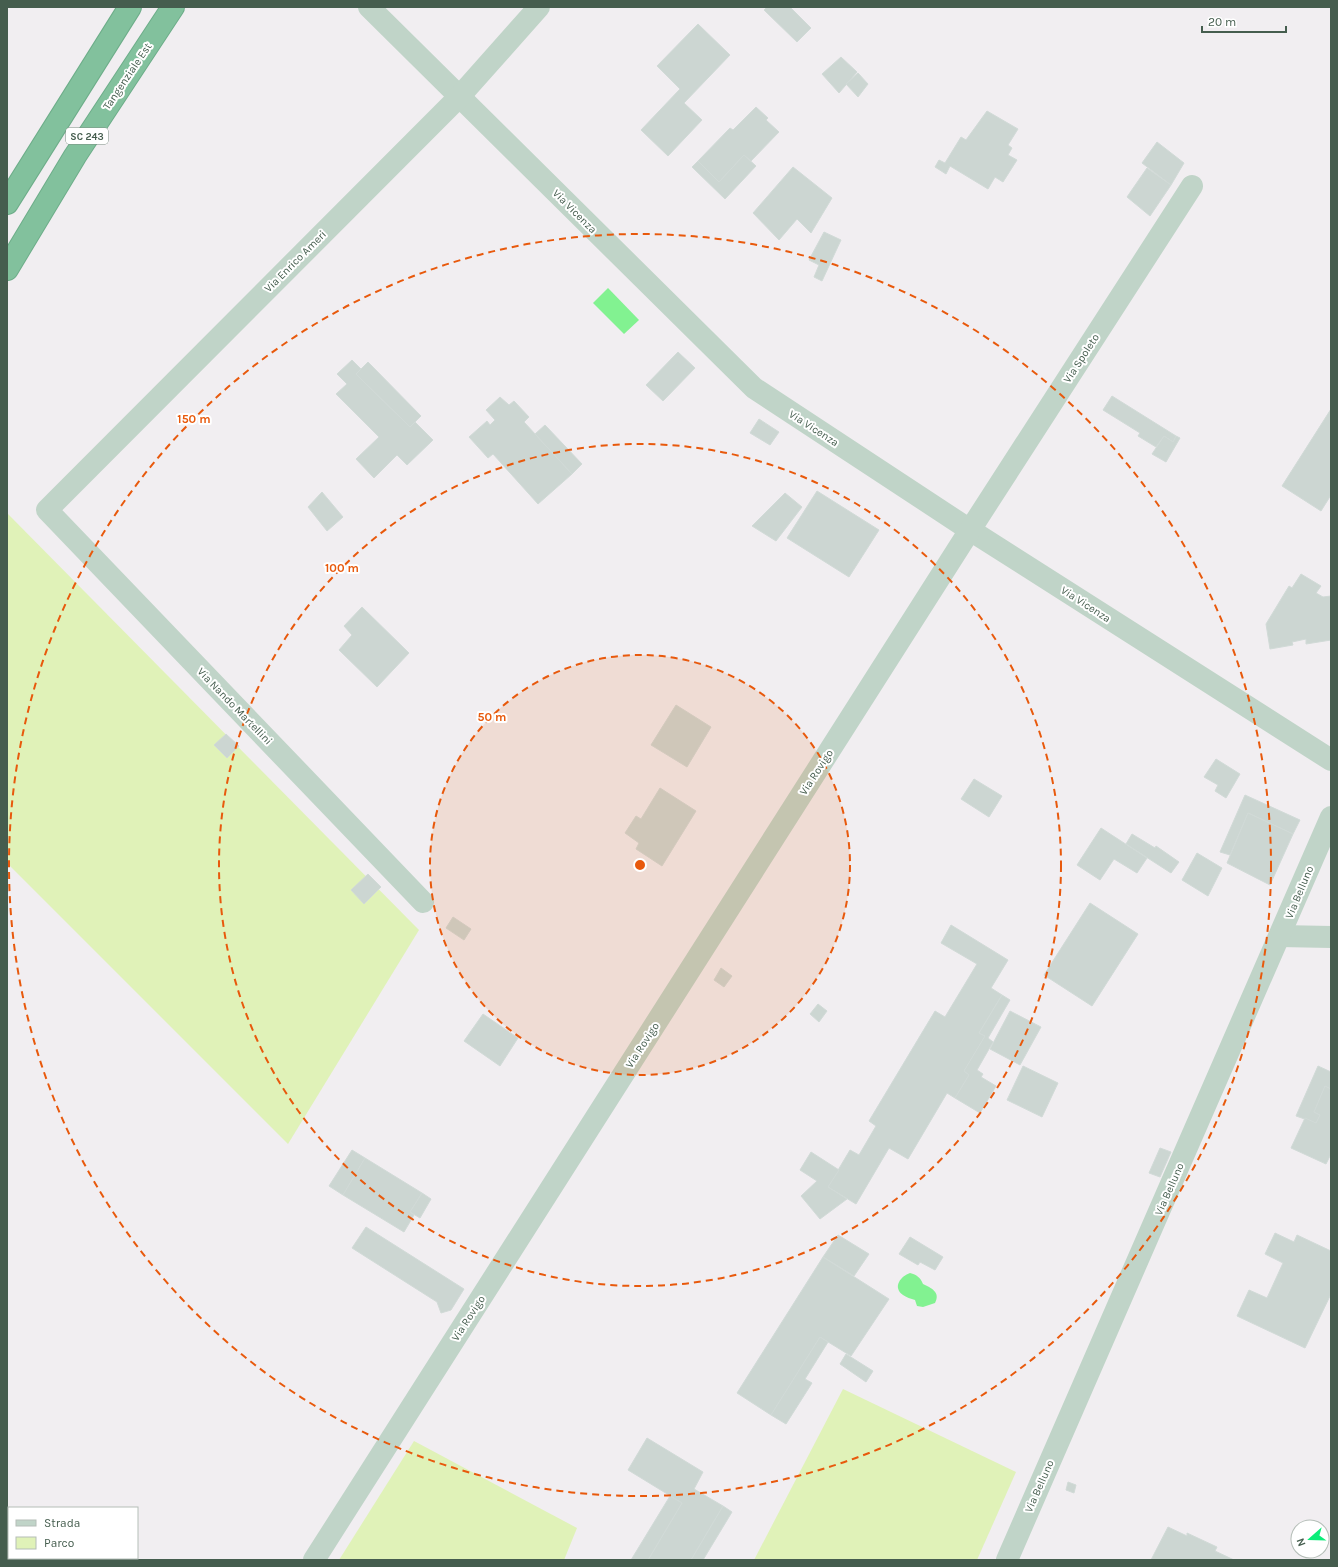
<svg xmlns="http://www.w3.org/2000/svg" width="1338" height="1567" font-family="Karla,sans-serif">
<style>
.green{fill:#e0f2b8}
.water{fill:#82f291}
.building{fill:#ccd6d2;stroke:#d1dad7}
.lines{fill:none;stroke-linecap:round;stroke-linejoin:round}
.highway-casing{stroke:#6dad89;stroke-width:24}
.minor{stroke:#c0d4c8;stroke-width:22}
.highway{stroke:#82c19d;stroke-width:22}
.ring{fill:none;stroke:#e8590c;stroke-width:2;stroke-dasharray:7 5}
.labels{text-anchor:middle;stroke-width:4;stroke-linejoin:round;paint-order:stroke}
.shield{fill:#fff;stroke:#7d8e83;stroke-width:1}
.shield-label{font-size:10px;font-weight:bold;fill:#455d4e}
.street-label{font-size:11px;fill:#455d4e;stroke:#fff}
.centre{fill:#e8590c;stroke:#fff;stroke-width:2}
.ring-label{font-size:12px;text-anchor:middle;font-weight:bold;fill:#e8590c;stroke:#fff;stroke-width:4;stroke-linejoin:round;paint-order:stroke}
</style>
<rect width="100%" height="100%" fill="#f1eef1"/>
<g class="green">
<polygon points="7,513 419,930 288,1144 7,863"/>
<polygon points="843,1389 1016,1472 977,1560 754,1560"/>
<polygon points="414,1441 577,1528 564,1560 339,1560"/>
</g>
<g class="water">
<polygon points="608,288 639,320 624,334 593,303"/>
<path d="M910,1273C917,1275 920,1277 923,1284C931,1288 941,1292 935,1303L923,1307L917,1306L915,1300C911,1299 906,1297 903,1295C892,1287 901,1276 910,1273Z"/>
</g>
<g class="building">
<polygon points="767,7 790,7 811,28 797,42 764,10"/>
<polygon points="698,24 730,55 684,103 702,120 668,156 641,130 680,89 657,66"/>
<polygon points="841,57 857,72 839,93 822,74"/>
<polygon points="858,73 868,84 858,97 846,84"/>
<polygon points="756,107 768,118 766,120 779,132 751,161 744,155 719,182 698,161 730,128 733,130"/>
<polygon points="987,111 1018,129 1008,145 1012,148 1008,155 1017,160 1003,182 995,177 988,189 950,166 946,174 935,167 939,160 945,163 961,137 966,140"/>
<polygon points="1157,142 1184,163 1171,185 1142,163"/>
<polygon points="744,155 756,166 725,199 692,167 698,161 719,182"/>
<polygon points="793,167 832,198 811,233 797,219 779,240 753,213"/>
<polygon points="1147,168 1171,185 1150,216 1127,197"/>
<polygon points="824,232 841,240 822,281 814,277 819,265 809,260"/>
<polygon points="678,352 695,368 663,401 646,385"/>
<polygon points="352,360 361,369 356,374 410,427 415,422 433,440 407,465 397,455 374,478 356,459 379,437 336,394 347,384 337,374"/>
<polygon points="368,362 421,416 410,427 356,374"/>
<polygon points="1112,396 1176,436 1173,442 1164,436 1156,447 1138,436 1140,433 1103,410"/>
<polygon points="500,397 509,405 514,401 529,417 524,422 572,474 538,504 493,454 488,458 469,437 487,421 490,425 495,420 486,410"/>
<polygon points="1331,409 1331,495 1321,511 1282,486"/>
<polygon points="759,419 779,432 770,445 750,433"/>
<polygon points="545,425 582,464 572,474 535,434"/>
<polygon points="1164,436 1173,442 1176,436 1180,438 1166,462 1152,454"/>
<polygon points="817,491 879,530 849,577 787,538"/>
<polygon points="322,492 343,517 327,531 308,507"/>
<polygon points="785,493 802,507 776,541 752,526"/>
<polygon points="1301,574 1321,586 1316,593 1323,597 1331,596 1331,640 1306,644 1306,639 1292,642 1293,645 1270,649 1266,624 1289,586 1292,588"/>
<polygon points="362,607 409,653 377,687 339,650 352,635 344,626"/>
<polygon points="676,705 711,727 687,767 651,745"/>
<polygon points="226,734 239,746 227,758 214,745"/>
<polygon points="1216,759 1240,774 1226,798 1215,791 1218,785 1204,777"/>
<polygon points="974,779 1002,796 989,817 961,799"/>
<polygon points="660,788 696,811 662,866 636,849 639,843 625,833 636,816 641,819"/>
<polygon points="1245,795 1300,820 1293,834 1248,813 1230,855 1220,852"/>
<polygon points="1248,813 1293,834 1270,885 1227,863"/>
<polygon points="1101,828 1147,858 1137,873 1114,859 1100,880 1077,865"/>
<polygon points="1132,834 1155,848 1156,846 1179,862 1171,873 1126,844"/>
<polygon points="1197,853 1222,868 1208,896 1182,880"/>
<polygon points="368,874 381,887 364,904 351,890"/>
<polygon points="1090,903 1138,934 1092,1006 1044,975"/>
<polygon points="453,917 471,929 464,940 446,928"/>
<polygon points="951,925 1008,960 991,988 1002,995 979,1033 985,1036 964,1071 969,1075 955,1098 947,1093 908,1159 889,1148 856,1204 828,1187 850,1150 859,1155 876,1126 869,1121 935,1011 945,1017 977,964 941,943"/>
<polygon points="721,968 732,976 724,987 714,980"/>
<polygon points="1002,995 1010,1000 988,1038 993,1042 977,1070 983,1074 981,1077 996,1086 980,1113 955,1098 969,1075 964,1071 985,1036 979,1033"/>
<polygon points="818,1004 827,1011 819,1022 810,1014"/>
<polygon points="1010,1011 1041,1027 1020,1065 990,1049"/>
<polygon points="483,1014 518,1038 500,1066 464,1041"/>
<polygon points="1023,1066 1058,1083 1042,1117 1007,1100"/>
<polygon points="1318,1066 1331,1072 1331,1089 1325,1086 1314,1112 1320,1115 1316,1123 1296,1116"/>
<polygon points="1325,1086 1331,1089 1331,1154 1326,1164 1291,1148 1305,1118 1316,1123 1320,1115 1314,1112"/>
<polygon points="1160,1148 1171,1152 1160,1177 1149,1173"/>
<polygon points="352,1150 365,1158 343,1195 329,1186"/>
<polygon points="811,1152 839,1170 828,1187 847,1199 820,1219 801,1196 817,1181 800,1170"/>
<polygon points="365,1158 422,1193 410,1212 414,1215 404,1232 343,1195"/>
<polygon points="422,1193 431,1199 420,1218 410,1212"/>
<polygon points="366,1227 464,1289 451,1310 441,1313 437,1302 352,1248"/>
<polygon points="1275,1233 1294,1242 1297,1235 1331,1251 1331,1294 1305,1348 1237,1316 1249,1290 1267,1298 1283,1263 1265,1254"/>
<polygon points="838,1235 869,1254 854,1276 823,1257"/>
<polygon points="910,1237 943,1257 935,1270 920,1262 918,1265 899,1254"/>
<polygon points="823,1257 889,1299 851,1356 820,1337 771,1415 737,1393"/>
<polygon points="820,1337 828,1342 805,1379 812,1383 786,1424 771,1415"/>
<polygon points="846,1354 873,1371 866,1382 840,1364"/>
<polygon points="647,1438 703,1472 694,1489 723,1506 691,1560 648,1560 682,1503 628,1470"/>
<polygon points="1068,1482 1076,1485 1074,1493 1066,1490"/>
<polygon points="670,1496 682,1503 648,1560 631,1560"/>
<polygon points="723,1506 732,1512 703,1560 691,1560"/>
<polygon points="1168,1527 1187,1536 1187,1533 1217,1547 1215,1551 1234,1560 1151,1560"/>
</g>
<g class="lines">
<defs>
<g id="highway">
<polyline points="7,203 130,7"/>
<polyline points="7,269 75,156 173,7"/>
</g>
</defs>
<use href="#highway" class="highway-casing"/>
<g class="minor">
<polyline points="369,7 754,388 970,530 1331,760"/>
<polyline points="423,902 47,510 459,97 539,7"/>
<polyline points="1280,936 1331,937"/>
<polyline points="314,1560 970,530 1192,186"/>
<polyline points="1007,1560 1331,817"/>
</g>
<use href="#highway" class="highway"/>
</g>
<circle cx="640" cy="865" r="210" fill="#e8590c" fill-opacity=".12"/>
<g class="ring">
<circle cx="640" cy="865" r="210"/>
<circle cx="640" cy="865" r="421"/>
<circle cx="640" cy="865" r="631"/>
</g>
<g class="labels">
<rect class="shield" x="66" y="128" width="42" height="16" rx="3"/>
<g class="shield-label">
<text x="87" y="140">SC 243</text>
</g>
<g class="street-label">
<text transform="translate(127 76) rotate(-56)" y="4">Tangenziale Est</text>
<text transform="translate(575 211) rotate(45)" y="4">Via Vicenza</text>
<text transform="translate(295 261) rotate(-45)" y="4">Via Enrico Ameri</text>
<text transform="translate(1081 358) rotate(-57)" y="4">Via Spoleto</text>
<text transform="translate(814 428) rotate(33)" y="4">Via Vicenza</text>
<text transform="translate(1086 604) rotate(33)" y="4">Via Vicenza</text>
<text transform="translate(235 706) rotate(46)" y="4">Via Nando Martellini</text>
<text transform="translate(816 772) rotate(-57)" y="4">Via Rovigo</text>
<text transform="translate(1299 892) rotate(-67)" y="4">Via Belluno</text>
<text transform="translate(642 1045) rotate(-57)" y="4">Via Rovigo</text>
<text transform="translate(1169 1189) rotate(-66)" y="4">Via Belluno</text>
<text transform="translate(468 1318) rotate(-57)" y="4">Via Rovigo</text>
<text transform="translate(1039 1486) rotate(-66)" y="4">Via Belluno</text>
</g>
</g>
<circle cx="640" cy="865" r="6" class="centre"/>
<g class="ring-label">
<text x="194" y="423">150 m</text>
<text x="342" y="572">100 m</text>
<text x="492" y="721">50 m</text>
</g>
<rect width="1338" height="1567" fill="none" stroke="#455d4e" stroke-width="16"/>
<rect x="8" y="1507" width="130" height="52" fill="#ffffff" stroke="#b5beb8"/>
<rect x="16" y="1520" width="20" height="6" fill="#c0d4c8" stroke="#b5beb8"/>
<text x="44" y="1527" font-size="12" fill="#455d4e">Strada</text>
<rect x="16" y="1537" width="20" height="12" fill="#e0f2b8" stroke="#b5beb8"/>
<text x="44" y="1547" font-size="12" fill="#455d4e">Parco</text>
<g transform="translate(1310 1539) rotate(250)"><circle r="19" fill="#ffffff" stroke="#b5beb8"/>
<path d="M0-3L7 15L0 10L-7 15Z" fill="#0bed79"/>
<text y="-6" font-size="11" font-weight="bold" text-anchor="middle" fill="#455d4e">N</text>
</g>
<path d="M1202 26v6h84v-6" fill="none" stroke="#455d4e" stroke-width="2"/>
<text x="1208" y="26" font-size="12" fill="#455d4e" stroke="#ffffff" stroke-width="3" paint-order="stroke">20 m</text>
</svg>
